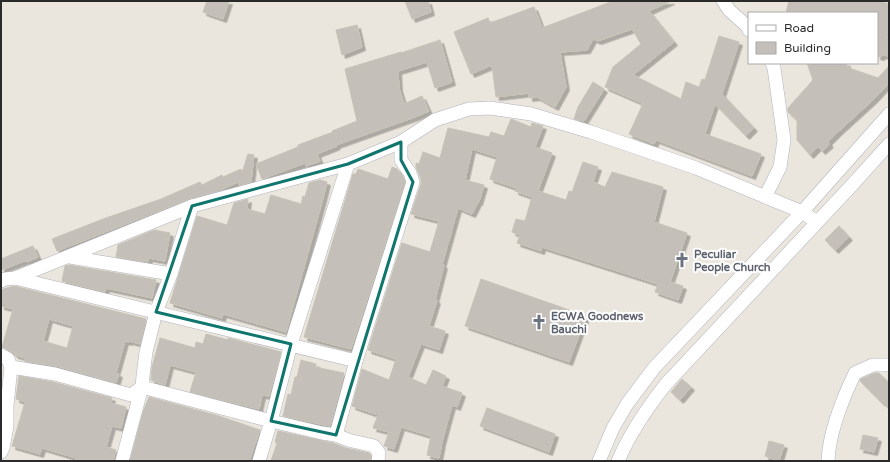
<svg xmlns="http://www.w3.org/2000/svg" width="890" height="462" font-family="'Varela Round',sans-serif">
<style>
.building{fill:#c4bfb9;stroke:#c7c2b6;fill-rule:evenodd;filter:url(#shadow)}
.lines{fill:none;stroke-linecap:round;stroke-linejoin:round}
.minor-casing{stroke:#b0b2bd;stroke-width:14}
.minor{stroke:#fff;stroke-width:13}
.marked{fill:none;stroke:#0f766e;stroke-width:3;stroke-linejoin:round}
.labels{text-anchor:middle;stroke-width:4;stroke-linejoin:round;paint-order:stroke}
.worship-label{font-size:11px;font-weight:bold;fill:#5b616d;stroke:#fff;text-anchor:start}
</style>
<defs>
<filter id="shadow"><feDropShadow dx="3.5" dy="3.5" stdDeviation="0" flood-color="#0004"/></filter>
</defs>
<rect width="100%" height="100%" fill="#ebe6dd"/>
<g class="building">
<polygon points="207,1 229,1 223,19 203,12"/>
<polygon points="405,1 428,1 431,12 412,19"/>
<polygon points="613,1 671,1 649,11 674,42 633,75 681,99 686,82 699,87 702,79 705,80 719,36 739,42 722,94 754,128 746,136 715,104 705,134 761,154 752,176 656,140 654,144 629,134 642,106 640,105 642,103 605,87 613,67 641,44 632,29 598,41 593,39 587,50 560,52 566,87 555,107 537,97 529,98 529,93 496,97 492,65 471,74 454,32 488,18 490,23 534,7 542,28"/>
<polygon points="789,1 877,1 889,4 889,24 886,36 889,36 889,56 882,55 881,57 877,56 877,13 786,13"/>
<polygon points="357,25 362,47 342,55 336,30"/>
<polygon points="440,40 452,82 435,88 427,62 398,71 399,88 404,104 422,96 429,111 415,117 336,145 337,146 317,154 320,161 306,166 305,163 262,179 256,164 298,147 298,145 333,132 332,131 357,121 345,69 401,52 401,53"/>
<polygon points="807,63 847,63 846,67 878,78 889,66 889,83 873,100 839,131 828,142 830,144 822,151 818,147 810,155 797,140 797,120 788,112 788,108 813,80"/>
<polygon points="593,82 604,89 584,121 574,119 578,107"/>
<polygon points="511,119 531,127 532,123 543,126 535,147 552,153 538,191 566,200 569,191 572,192 583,162 598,167 593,182 605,187 612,172 663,187 654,222 687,233 670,282 683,286 678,300 655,292 658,284 542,247 541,251 517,243 520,235 512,232 516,219 525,221 532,197 515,191 516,188 490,179 497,157 472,149 465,180 484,185 479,202 478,202 472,214 458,208 442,265 444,265 435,300 437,300 429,326 445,331 439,350 421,344 408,377 426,385 433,370 446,376 442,386 462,393 457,407 452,405 442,442 439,458 427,455 431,436 401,427 394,449 384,446 389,432 373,428 378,415 352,406 362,369 389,380 396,359 368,350 402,243 430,252 439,221 411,214 421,184 421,179 416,167 416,163 419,164 423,152 440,158 448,128 489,137 491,132 504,136"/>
<polygon points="248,154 254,155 251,182 239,185 240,181 221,190 189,199 57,251 52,239 103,219 161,199 200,182 202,185 222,175 223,177 241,169 242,173"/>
<polygon points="392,167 397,169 403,177 405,182 351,349 304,337 353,174 356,174 358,169 388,179"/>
<polygon points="320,180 327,182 322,202 286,332 223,314 222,318 170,303 197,216 227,225 234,203 248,199 247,209 265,214 271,195 301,204 303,196 305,197 309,183"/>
<polygon points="839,226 849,237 835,250 825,240"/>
<polygon points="154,230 170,233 165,261 149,258 148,262 116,257 118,245"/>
<polygon points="33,246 38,257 27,262 27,260 1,270 1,259"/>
<polygon points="69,265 156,280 152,298 106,288 105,292 62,281 65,266"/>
<polygon points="481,279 586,316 569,362 465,326"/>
<path d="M14,286L146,319L140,344L129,341V342L125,341L116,373L119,374L116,383L57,366L24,361L25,358L15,355L12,352L2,347L13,309L1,306V295L3,289ZM49,319L73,326L67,348L43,341Z"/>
<polygon points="206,334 228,340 228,338 281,352 269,396 262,395 259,409 190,392 196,372 170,365 165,385 151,380 152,367 160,338 195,348 196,342 203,344"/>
<polygon points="301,360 316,364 315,367 344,373 330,426 283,416 288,394 291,395 295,377 297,377"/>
<polygon points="875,373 879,373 889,383 889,409 882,402 882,403 860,381 861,379"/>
<polygon points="19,376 53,382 112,398 111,403 126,407 121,428 112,426 106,447 116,450 113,461 75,461 76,458 42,448 40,454 12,446 25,402 16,399"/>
<polygon points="682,379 691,387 680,400 671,392"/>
<polygon points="149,397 219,416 260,430 249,461 130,461 143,412"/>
<polygon points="487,408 555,434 549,452 480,426"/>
<polygon points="278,431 333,443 346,448 369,453 371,455 370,461 271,461 277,443 275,442"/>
<polygon points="863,435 878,438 874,452 860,449"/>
<polygon points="769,441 784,445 779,461 765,456"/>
</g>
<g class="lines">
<defs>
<g id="minor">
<polyline points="723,1 729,10 747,26 749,30"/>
<polyline points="765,197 780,167 784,140 774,68 772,63"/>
<polyline points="70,257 171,274"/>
<polyline points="15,278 356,361"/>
<polyline points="1,281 5,279 15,278 192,206 348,164 401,142 435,120 469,109 490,108 531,114 591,132 696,168 802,212 817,222"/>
<polyline points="1,355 8,359 11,367 7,405 7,426 3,448 1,452"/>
<polyline points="11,367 55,374 131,395 142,387 271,421 322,433 336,435 348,440 374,446 379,453 378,461"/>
<polyline points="336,435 356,361 413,182 410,173 401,160 401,142"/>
<polyline points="122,461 142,387 143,376 146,352 156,312 171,274 192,206"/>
<polyline points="259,461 271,421 291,344 348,164"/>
<polyline points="599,461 613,428 627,404 654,368 802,212 889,114"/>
<path d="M618,461C630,433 647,408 666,384L852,185L889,144"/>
<path d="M828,461C829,433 843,398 855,373L873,365H889"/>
</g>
</defs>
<use href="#minor" class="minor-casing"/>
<use href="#minor" class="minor"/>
</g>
<path class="marked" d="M401,142V160L413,182L336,435L271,421L291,344L156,312L192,206L348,164Z"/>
<defs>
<symbol id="church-bare" viewBox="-9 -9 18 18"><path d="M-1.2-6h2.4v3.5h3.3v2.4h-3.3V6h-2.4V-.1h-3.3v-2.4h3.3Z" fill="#6b7280" stroke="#fff" stroke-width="2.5" paint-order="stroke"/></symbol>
</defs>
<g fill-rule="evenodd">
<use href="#church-bare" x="671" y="249" width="22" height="22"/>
<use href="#church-bare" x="528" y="311" width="22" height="22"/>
</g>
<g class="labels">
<g class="worship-label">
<text x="694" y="258">Peculiar<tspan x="694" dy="13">People Church</tspan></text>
<text x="551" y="320">ECWA Goodnews<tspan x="551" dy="13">Bauchi</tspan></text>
</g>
</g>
<rect width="890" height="462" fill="none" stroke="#2a2a2a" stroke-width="4"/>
<rect x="748" y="12" width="130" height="52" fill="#ffffff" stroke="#aaaaaa"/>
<rect x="756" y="25" width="20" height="6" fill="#ffffff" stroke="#aaaaaa"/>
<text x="784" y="32" font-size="12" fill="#2a2a2a">Road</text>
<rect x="756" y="42" width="20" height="12" fill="#c4bfb9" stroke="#aaaaaa"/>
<text x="784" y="52" font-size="12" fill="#2a2a2a">Building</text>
</svg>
